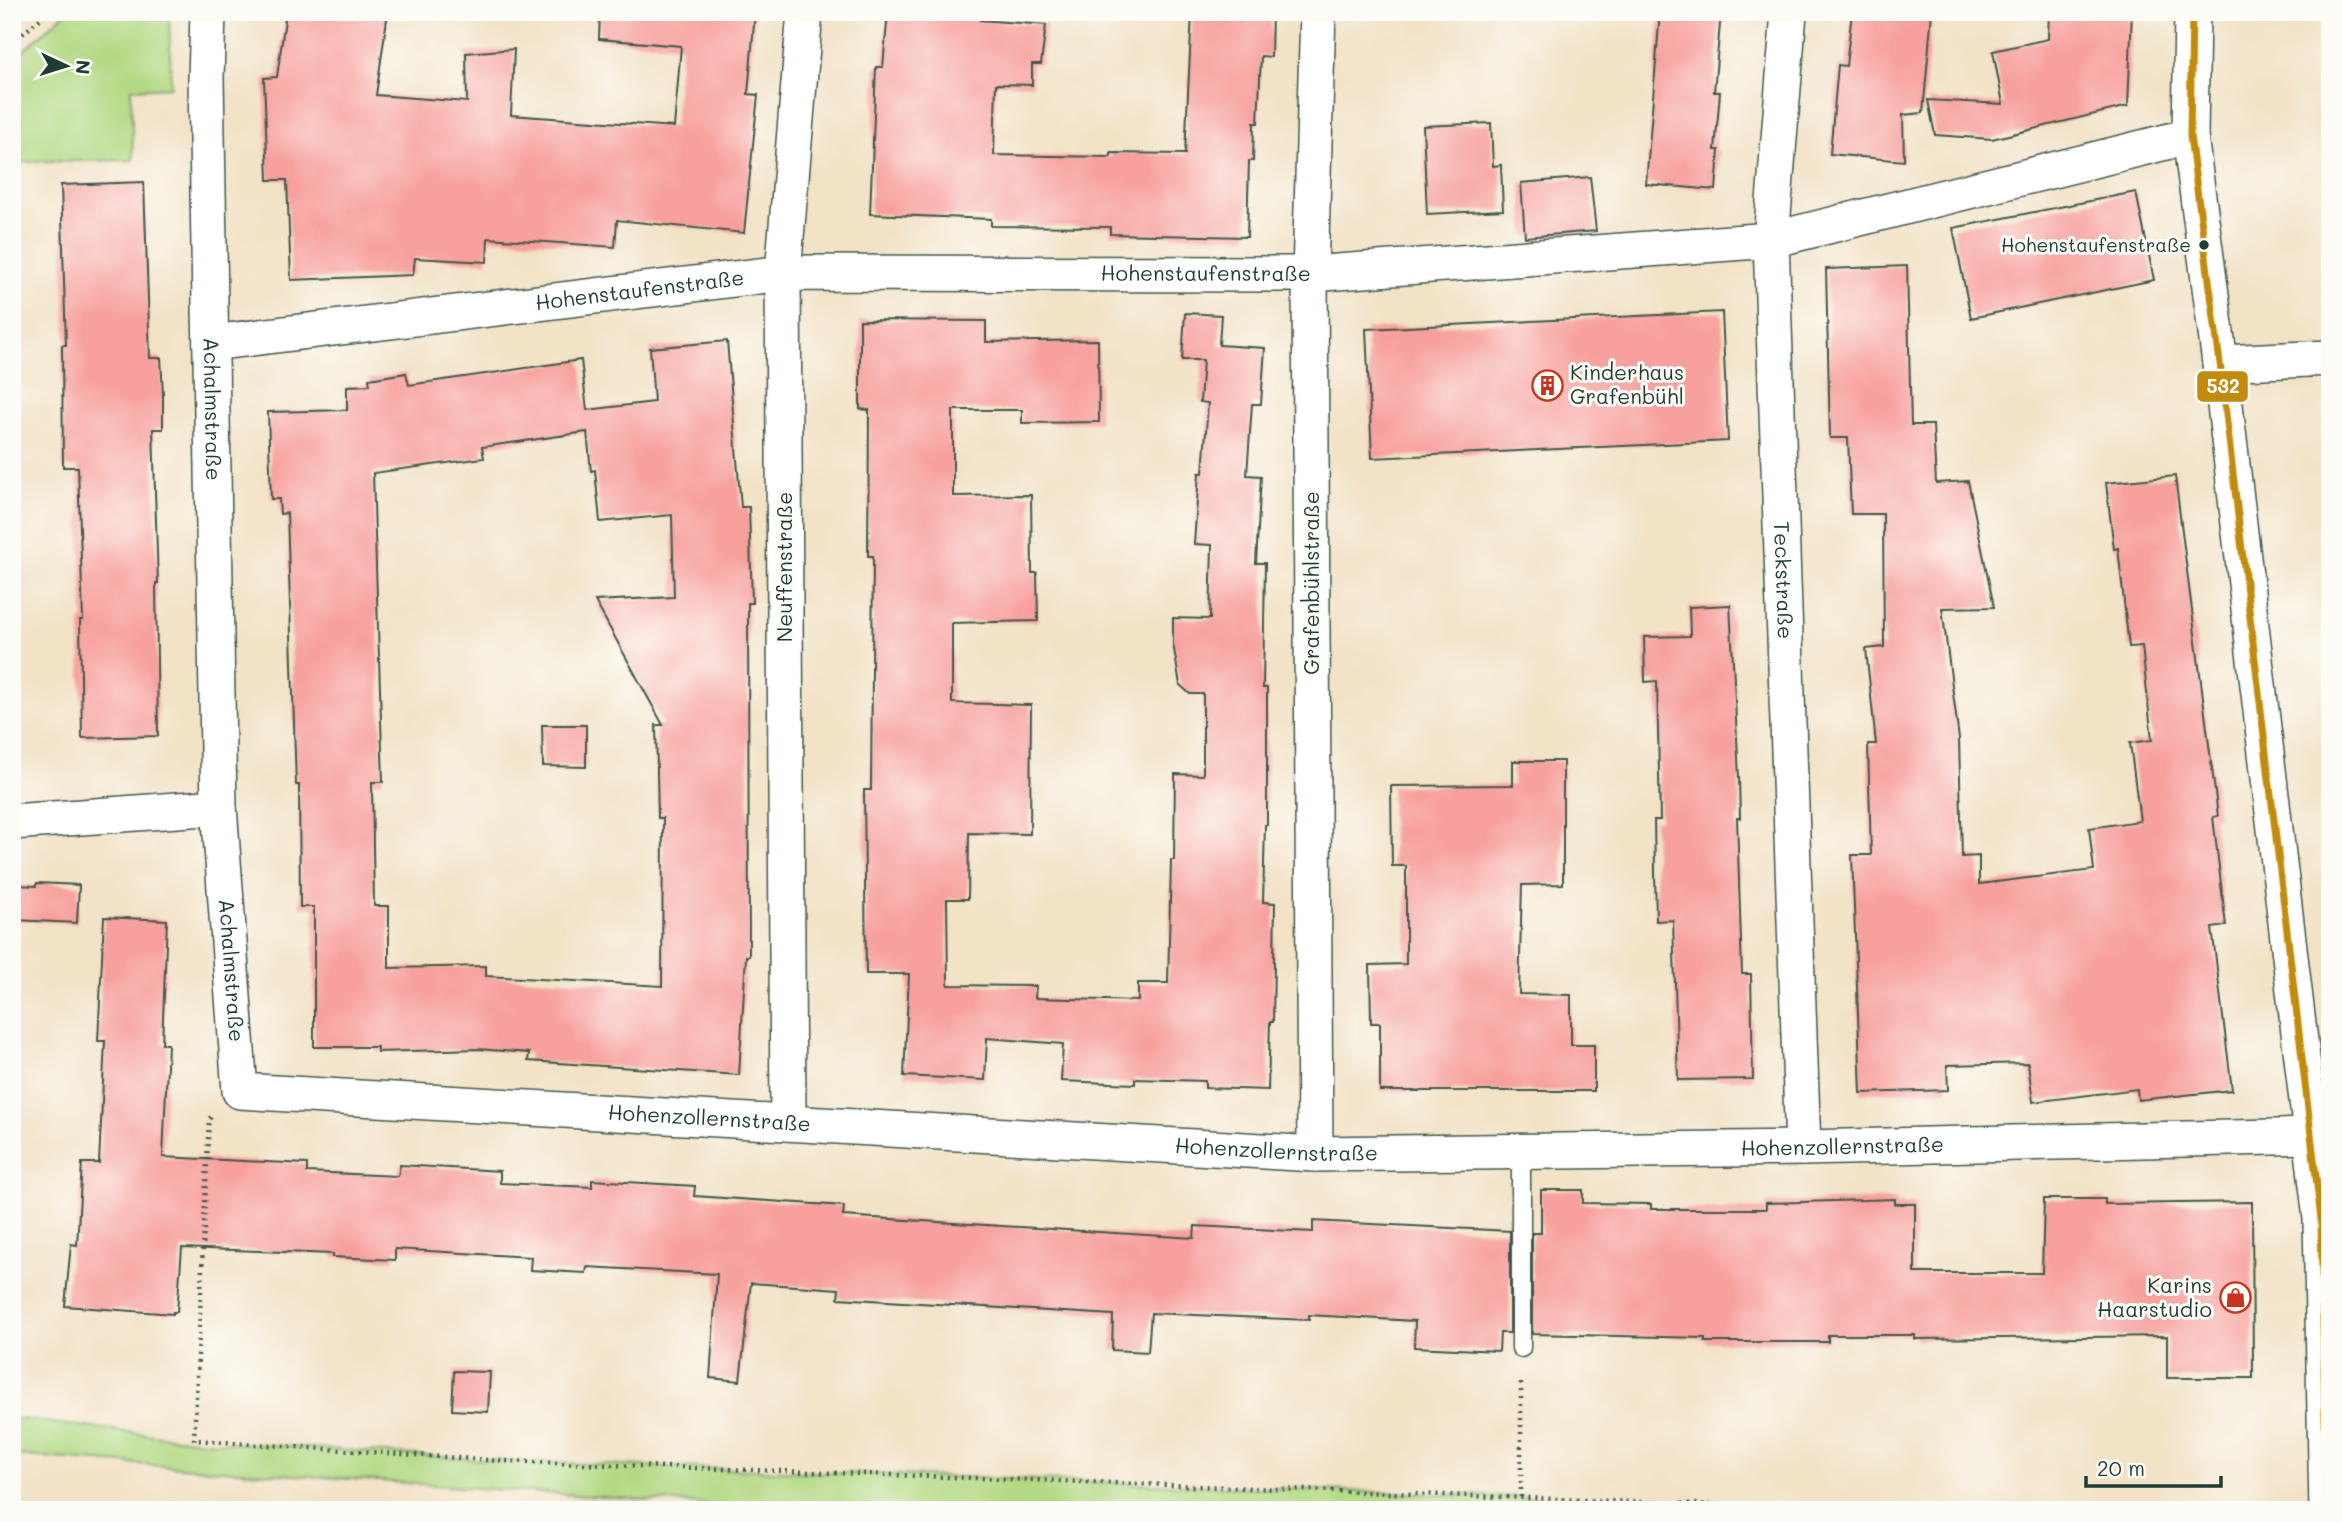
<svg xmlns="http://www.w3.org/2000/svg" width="2342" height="1522" font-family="Mali,sans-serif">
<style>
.green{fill:#b2d983;stroke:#688b5c;stroke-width:2}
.building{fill:#f7a09d;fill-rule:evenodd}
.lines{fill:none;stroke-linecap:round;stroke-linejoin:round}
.lane-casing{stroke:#3f564a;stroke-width:21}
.street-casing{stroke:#3f564a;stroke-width:38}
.path{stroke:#3f564a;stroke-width:4.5;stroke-dasharray:2 5;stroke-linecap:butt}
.lane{stroke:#fff;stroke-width:18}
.street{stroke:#fff;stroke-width:35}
.bus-1-casing{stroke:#fdfcf7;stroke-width:12}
.bus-1{stroke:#c18c0d;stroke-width:7}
.bus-dot{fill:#1f3d34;stroke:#fdfcf7;stroke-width:2.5}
.labels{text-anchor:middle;stroke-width:6;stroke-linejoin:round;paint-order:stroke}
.bus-label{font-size:19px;fill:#1f3d34;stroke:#fdfcf7;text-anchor:end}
.street-label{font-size:21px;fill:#1f3d34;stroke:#fdfcf7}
.poi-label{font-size:21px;fill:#1f3d34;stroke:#fdfcf7;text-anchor:start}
.line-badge{stroke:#fdfcf7;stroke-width:2.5}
.badge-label{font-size:19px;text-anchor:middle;font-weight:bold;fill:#fff}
</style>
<rect width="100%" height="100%" fill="#fdfcf7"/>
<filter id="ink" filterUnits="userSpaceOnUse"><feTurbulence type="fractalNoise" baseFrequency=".0143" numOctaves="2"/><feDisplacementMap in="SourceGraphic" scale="14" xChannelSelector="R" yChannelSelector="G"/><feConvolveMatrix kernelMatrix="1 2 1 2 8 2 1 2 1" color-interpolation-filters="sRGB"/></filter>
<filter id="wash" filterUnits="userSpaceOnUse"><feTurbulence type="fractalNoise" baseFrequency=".00686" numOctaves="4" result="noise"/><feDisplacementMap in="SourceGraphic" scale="28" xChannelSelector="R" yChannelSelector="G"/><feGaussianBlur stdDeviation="1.57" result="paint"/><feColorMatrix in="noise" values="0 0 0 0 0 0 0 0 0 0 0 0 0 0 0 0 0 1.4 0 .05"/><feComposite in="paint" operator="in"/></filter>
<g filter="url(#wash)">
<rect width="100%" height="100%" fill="#f2e2c6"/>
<g class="green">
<polygon points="66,12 169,12 171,87 131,89 133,160 12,162 12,61"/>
<polygon points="12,1418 194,1440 503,1461 1880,1510 785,1510 12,1455"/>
</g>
<g id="blocks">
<g class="building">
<polygon points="286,12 388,12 376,95 467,102 466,53 514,49 511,115 674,127 681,46 599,39 600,12 755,12 748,94 758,95 744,233 617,220 615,247 488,238 487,262 415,258 413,275 291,280 287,180 268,180 264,78 277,77"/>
<polygon points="888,12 981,12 980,20 1046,25 1041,64 1032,64 1032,85 996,84 994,155 1111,157 1111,153 1185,154 1192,12 1272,12 1271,57 1261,56 1258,123 1254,123 1253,161 1249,161 1247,237 1110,234 1110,227 991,226 991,219 870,214 876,67 883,67"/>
<polygon points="1660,12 1721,12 1714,92 1720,92 1715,150 1719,150 1716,190 1646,184"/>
<polygon points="1852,12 1932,12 1923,113 1903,115 1904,161 1830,154 1838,65 1846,66"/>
<polygon points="2049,12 2132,12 2128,106 1992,139 1935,135 1928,100 2003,104 1993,51 2048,39"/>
<polygon points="1491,123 1493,166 1501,165 1503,210 1427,214 1423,126"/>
<polygon points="1590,177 1596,231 1525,237 1521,183"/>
<polygon points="144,182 150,358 161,358 163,394 163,429 153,429 158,583 156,583 158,736 82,738 80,620 83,620 78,467 63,467 62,345 66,345 61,185"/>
<polygon points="2136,192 2154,280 1971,318 1953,228"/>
<polygon points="1907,266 1911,425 1933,425 1936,483 1968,481 1994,607 1942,608 1959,739 1962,857 1979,856 1979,884 2094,870 2089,828 2140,821 2130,743 2152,740 2142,646 2129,647 2118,548 2114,549 2106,483 2175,476 2218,816 2213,817 2226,926 2212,928 2232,1090 2138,1100 2137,1089 2033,1102 2028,1063 1947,1065 1948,1090 1861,1093 1852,855 1871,855 1868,744 1876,744 1866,649 1884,647 1883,514 1851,514 1848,438 1830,438 1826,269"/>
<polygon points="1722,312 1728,441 1372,458 1366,329"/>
<polygon points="1185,313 1221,315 1219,345 1265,348 1261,404 1252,404 1247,475 1261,476 1256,563 1265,563 1263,688 1267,688 1267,825 1265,825 1263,902 1275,903 1273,1022 1270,1022 1268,1090 1205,1088 1205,1081 1135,1079 1135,1084 1061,1081 1063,1044 987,1038 985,1080 904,1076 909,974 866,974 864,790 871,790 873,556 868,556 869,410 860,409 860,320 986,321 986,342 1098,340 1099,422 1022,423 1022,410 953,410 953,496 1031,495 1032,573 1037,573 1038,621 952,623 952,703 1031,705 1030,834 969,833 968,899 947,899 948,985 1036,986 1035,998 1138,1001 1138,983 1168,983 1171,860 1174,860 1175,774 1203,775 1203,694 1190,694 1180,685 1173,643 1173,618 1210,619 1212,545 1194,544 1199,473 1203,473 1208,403 1200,402 1203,360 1182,360"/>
<path d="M727,341L741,507H749L752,603H748L749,956H746L739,1075L528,1061L529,1053L478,1049L377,1052V1047H314V907H300L299,785H296L287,513L280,514L279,499H271L268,412L347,410V386L370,385L369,379L406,373L409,385L581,360L587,410L654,402L650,348ZM587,432L591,471L595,470L600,522L672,515L674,597L595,601L663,725H656L658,818H663L662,986L486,976V966L389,968V906H374L372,782H383L373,473L484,458L482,447Z"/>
<polygon points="1730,605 1739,777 1740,818 1737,818 1742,974 1751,974 1753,1079 1678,1080 1673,920 1656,921 1654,820 1660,820 1657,681 1645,682 1644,637 1690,636 1689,607"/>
<polygon points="542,725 586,725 586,767 543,766"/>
<polygon points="1513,761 1563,761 1563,884 1522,885 1519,994 1571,995 1571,1045 1594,1045 1594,1091 1380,1091 1380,1023 1371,1023 1370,965 1406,964 1406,866 1392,866 1391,786 1513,785"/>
<polygon points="37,883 79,885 77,923 14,920 17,885 36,886"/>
<polygon points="104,917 167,920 162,1044 168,1044 163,1157 307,1164 307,1172 398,1176 400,1165 500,1171 500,1183 592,1187 592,1180 695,1186 694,1196 844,1206 843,1216 1194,1238 1195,1226 1313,1232 1313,1221 1510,1231 1510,1333 1500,1333 1499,1351 1414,1347 1415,1321 1309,1315 1309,1320 1151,1313 1148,1352 1112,1350 1113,1315 838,1298 839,1289 751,1283 740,1381 710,1378 717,1274 587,1267 586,1273 530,1270 531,1257 395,1249 395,1260 333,1257 333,1254 182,1248 177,1312 173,1312 173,1314 65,1306 71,1244 77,1245 82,1163 99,1163 105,1041 98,1041"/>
<polygon points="1541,1190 1583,1190 1583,1203 1651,1204 1651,1209 1766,1209 1766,1203 1895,1199 1895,1204 1915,1204 1915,1273 2042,1273 2044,1199 2105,1199 2105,1204 2252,1202 2253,1378 2167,1378 2167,1336 1915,1339 1915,1335 1828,1335 1828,1342 1705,1342 1705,1338 1532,1334 1532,1233 1541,1233"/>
<polygon points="454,1371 490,1372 488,1412 452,1410"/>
</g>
</g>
</g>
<g filter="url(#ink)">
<use href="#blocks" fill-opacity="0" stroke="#3f564a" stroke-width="2"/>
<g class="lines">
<defs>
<polyline id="lane" points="1521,1348 1521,1151"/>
<g id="street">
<path id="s1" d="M208,12L206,79L219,807L240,1091L1315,1154L1803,1148L2313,1136"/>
<path id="s2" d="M1789,12L1771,240L1803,1148"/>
<polyline points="2192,12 2190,136 2220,363 2321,1219 2327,1510"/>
<path id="s3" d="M211,343L783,273L1310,274L1771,240L2190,136"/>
<polyline points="2220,363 2330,358"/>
<polyline points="12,822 219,807"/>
<polyline points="788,1123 783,273 805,12"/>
<polyline points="1315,1154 1310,274 1318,12"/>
</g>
</defs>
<use href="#lane" class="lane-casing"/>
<use href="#street" class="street-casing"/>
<g class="path">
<polyline points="12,43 48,12"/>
<polyline points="211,1117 209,1119 194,1440 503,1461 1861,1510"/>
<polyline points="1521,1497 1521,1380"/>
</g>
<use href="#lane" class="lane"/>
<use href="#street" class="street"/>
<defs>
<polyline id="bus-1" points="2192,12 2190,136 2220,363 2321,1219 2327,1510"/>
</defs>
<use href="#bus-1" class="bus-1-casing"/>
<use href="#bus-1" class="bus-1"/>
</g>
</g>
<defs>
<symbol id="building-ring" viewBox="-11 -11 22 22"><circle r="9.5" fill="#fdfcf7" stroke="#c8321e" stroke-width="1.5"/><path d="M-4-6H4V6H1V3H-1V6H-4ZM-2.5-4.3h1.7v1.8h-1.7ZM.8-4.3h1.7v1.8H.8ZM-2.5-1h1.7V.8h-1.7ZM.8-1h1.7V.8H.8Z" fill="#c8321e"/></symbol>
<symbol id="shop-ring" viewBox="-11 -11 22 22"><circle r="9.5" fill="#fdfcf7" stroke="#c8321e" stroke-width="1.5"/><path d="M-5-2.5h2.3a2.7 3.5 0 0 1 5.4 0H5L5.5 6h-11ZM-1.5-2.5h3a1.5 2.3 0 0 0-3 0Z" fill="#c8321e"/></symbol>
</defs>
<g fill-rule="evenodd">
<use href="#building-ring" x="1530" y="368" width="35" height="35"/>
<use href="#shop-ring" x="2218" y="1280" width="35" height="35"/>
</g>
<circle class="bus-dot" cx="2204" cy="245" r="6"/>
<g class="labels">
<g class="bus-label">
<text x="2191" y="252">Hohenstaufenstraße</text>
</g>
<g class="street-label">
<text dy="7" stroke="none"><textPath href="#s3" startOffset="999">Hohenstaufenstraße</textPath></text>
<text dy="7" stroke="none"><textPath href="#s3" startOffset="432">Hohenstaufenstraße</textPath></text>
<text dy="7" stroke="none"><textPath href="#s1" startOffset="397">Achalmstraße</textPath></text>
<text transform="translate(785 567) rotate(-90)" y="7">Neuffenstraße</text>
<text dy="7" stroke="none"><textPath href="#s2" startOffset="569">Teckstraße</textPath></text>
<text transform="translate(1312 583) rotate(-90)" y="7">Grafenbühlstraße</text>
<text dy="7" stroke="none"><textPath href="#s1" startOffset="959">Achalmstraße</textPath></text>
<text dy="7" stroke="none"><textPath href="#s1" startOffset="1550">Hohenzollernstraße</textPath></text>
<text dy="7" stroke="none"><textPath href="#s1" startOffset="2684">Hohenzollernstraße</textPath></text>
<text dy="7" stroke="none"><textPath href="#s1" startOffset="2118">Hohenzollernstraße</textPath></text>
</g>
<g class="poi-label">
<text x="1570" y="380">Kinderhaus<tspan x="1570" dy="24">Grafenbühl</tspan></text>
<text x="2212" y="1293" text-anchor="end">Karins<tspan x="2212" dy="24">Haarstudio</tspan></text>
</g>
</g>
<rect class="line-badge" x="2196" y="370" width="53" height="33" rx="7" fill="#c18c0d"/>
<g class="badge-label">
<text x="2223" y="393">532</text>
</g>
<rect width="2342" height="1522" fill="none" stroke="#fdfcf7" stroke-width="42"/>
<g transform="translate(66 66) rotate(94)" stroke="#fdfcf7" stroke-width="5" paint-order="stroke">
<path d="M0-5L12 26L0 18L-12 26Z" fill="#1f3d34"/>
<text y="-10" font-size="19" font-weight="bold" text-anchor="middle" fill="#1f3d34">N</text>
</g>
<path d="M2086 1476v10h135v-10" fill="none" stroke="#1f3d34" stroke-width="3.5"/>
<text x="2097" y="1476" font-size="21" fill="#1f3d34" stroke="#fdfcf7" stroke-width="5" paint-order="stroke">20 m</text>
</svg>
